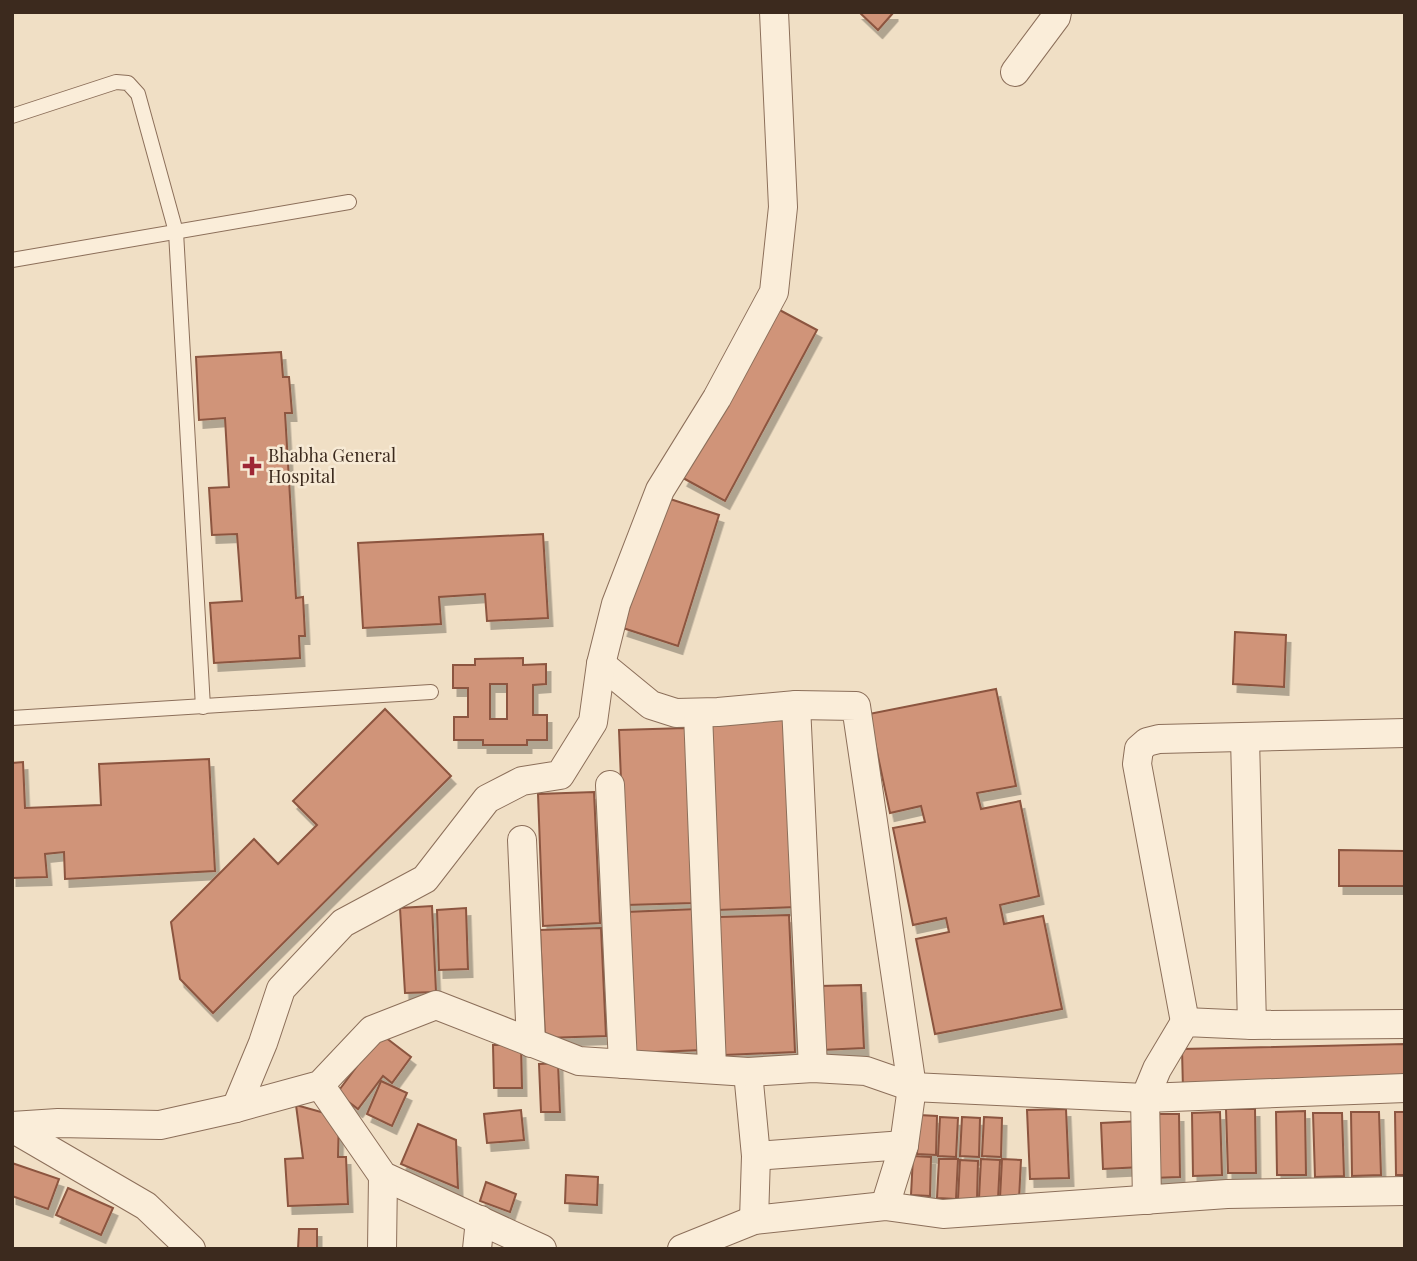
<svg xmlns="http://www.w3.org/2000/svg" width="1417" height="1261" font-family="'Playfair Display',serif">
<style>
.building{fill:#d09479;stroke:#8c553f;stroke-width:2;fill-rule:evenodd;filter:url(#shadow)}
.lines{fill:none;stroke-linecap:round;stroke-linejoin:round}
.service-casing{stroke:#8c6f5a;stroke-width:16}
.minor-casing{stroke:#8c6f5a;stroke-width:30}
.service{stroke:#faedd9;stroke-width:14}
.minor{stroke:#faedd9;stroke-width:28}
.poi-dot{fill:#9e2735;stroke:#f7ead5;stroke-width:2.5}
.labels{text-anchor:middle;stroke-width:5;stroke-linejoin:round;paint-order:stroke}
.poi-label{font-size:18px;fill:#3c2a1e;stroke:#f7ead5;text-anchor:start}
</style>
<defs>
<filter id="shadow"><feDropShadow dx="4.5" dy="8" stdDeviation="0" flood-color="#0004"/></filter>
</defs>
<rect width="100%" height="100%" fill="#f0dfc5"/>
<g class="building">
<polygon points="859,12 893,12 893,13 878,30"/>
<polygon points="774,307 817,330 725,501 683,478"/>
<polygon points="281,352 283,377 289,377 292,413 285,413 296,598 303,597 305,636 299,636 300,658 214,663 210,603 242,601 237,534 212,535 209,488 229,487 225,418 199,420 196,357"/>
<polygon points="664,497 719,515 678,646 623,628"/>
<polygon points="543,534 548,618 487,621 485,594 439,597 441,624 363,628 358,543"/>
<polygon points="1235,632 1286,635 1284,687 1233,684"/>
<path d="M523,658V665L546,664V684L533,685V715H547V740H527V745H483V740H454V717H468V688H453V665H475V659ZM490,684H507V719H490Z"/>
<polygon points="996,689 1016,786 977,793 981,809 1020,801 1039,896 1000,905 1004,924 1043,916 1062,1009 935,1034 916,939 949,932 946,918 913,925 893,828 925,822 921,806 890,813 869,714"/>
<polygon points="385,709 451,776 213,1013 180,979 171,922 254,839 278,864 317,825 293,801"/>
<polygon points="790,719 797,907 717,910 710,722"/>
<polygon points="686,728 693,903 626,905 619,730"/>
<polygon points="209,759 215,871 65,879 64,852 45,854 47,877 12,878 12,763 23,762 25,808 101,805 99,764"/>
<polygon points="594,792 600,923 543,926 538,794"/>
<polygon points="1339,850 1404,851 1404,886 1339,886"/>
<polygon points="432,906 436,992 405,993 400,908"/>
<polygon points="466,908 468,969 439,970 437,910"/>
<polygon points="697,909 702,1050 632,1053 626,912"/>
<polygon points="789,915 795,1052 724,1055 719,917"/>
<polygon points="601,928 606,1036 545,1038 540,930"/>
<polygon points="861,985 864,1048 821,1050 819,986"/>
<polygon points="381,1034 411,1057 392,1083 383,1076 358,1109 337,1093"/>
<polygon points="1405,1044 1405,1085 1183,1090 1182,1049"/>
<polygon points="493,1045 521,1045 522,1088 494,1088"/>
<polygon points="558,1063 560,1112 541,1112 539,1064"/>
<polygon points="381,1081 407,1093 392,1126 367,1114"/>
<polygon points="296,1105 339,1117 338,1157 346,1157 348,1204 288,1206 285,1159 303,1158"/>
<polygon points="1066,1109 1069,1178 1030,1179 1027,1110"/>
<polygon points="1226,1109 1255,1109 1256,1173 1228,1173"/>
<polygon points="521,1110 524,1140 487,1143 484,1114"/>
<polygon points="1305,1111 1306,1175 1277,1175 1276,1112"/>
<polygon points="1220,1112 1222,1175 1193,1176 1192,1113"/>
<polygon points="1351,1112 1379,1112 1381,1175 1352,1176"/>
<polygon points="1395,1112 1405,1112 1405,1175 1396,1175"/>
<polygon points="1313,1113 1342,1113 1344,1176 1315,1177"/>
<polygon points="1150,1114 1179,1114 1180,1177 1151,1178"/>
<polygon points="919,1115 937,1116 936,1155 917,1154"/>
<polygon points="940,1117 958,1118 956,1157 938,1156"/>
<polygon points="962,1117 980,1118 979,1157 960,1156"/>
<polygon points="984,1117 1002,1118 1001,1157 982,1156"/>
<polygon points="1140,1121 1142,1167 1103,1169 1101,1123"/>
<polygon points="418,1124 456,1140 458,1188 401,1164"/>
<polygon points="913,1156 931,1157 930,1196 911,1195"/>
<polygon points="939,1159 958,1159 956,1199 937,1198"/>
<polygon points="981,1159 1000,1160 998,1199 979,1198"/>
<polygon points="1002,1159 1021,1160 1019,1199 1000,1198"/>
<polygon points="960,1160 978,1161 977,1200 958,1199"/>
<polygon points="12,1163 59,1179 48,1209 12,1196"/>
<polygon points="566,1175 598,1177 597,1205 565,1203"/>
<polygon points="486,1182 516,1194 510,1212 480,1201"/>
<polygon points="68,1188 113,1208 101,1235 56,1215"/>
<polygon points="299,1229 317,1229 317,1249 298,1249"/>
</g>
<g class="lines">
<defs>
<g id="service">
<polyline points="12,116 116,82 128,83 138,94 176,232 203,707"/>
<polyline points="12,260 349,202"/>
<polyline points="12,718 431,692"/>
</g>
<g id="minor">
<polyline points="1015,72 1056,17 1057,12"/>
<polyline points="601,664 651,705 676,713 718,712 796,705 856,706 912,1087 904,1145 885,1206"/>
<polyline points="796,705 813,1068"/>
<polyline points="698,713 712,1068"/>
<polyline points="1245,738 1252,1025"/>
<polyline points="610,785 623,1064"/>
<polyline points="522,840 531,1043"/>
<polyline points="1185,1022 1137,764 1139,749 1147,742 1159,739 1405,733"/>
<polyline points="748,1072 756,1156 754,1220"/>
<polyline points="320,1085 383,1176 542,1249"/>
<polyline points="236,1108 263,1043 281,989 343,923 425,879 487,799 522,781 560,775 593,722 601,664 616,604 660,490 717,398 774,292 783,207 774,12"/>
<polyline points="12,1126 58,1123 160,1125 236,1108 320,1085 372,1030 436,1005 579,1061 748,1072 813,1068 866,1071 912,1087 1145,1098 1405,1088"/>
<polyline points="12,1128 146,1206 191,1249"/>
<polyline points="756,1156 904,1145"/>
<polyline points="1147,1200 1145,1098 1157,1069 1185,1022 1252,1025 1405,1024"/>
<polyline points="382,1249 383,1176"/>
<polyline points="477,1249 480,1220"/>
<polyline points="682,1249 754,1220 885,1206 943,1214 1227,1194 1405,1191"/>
</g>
</defs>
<use href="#service" class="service-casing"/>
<use href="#minor" class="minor-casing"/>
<use href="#service" class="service"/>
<use href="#minor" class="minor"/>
</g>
<path class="poi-dot" d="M248.5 455.5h7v7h7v7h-7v7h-7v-7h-7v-7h7z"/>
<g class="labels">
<g class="poi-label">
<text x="268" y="462">Bhabha General<tspan x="268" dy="21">Hospital</tspan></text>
</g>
</g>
<rect width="1417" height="1261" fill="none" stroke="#3c2a1e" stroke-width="28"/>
</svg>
